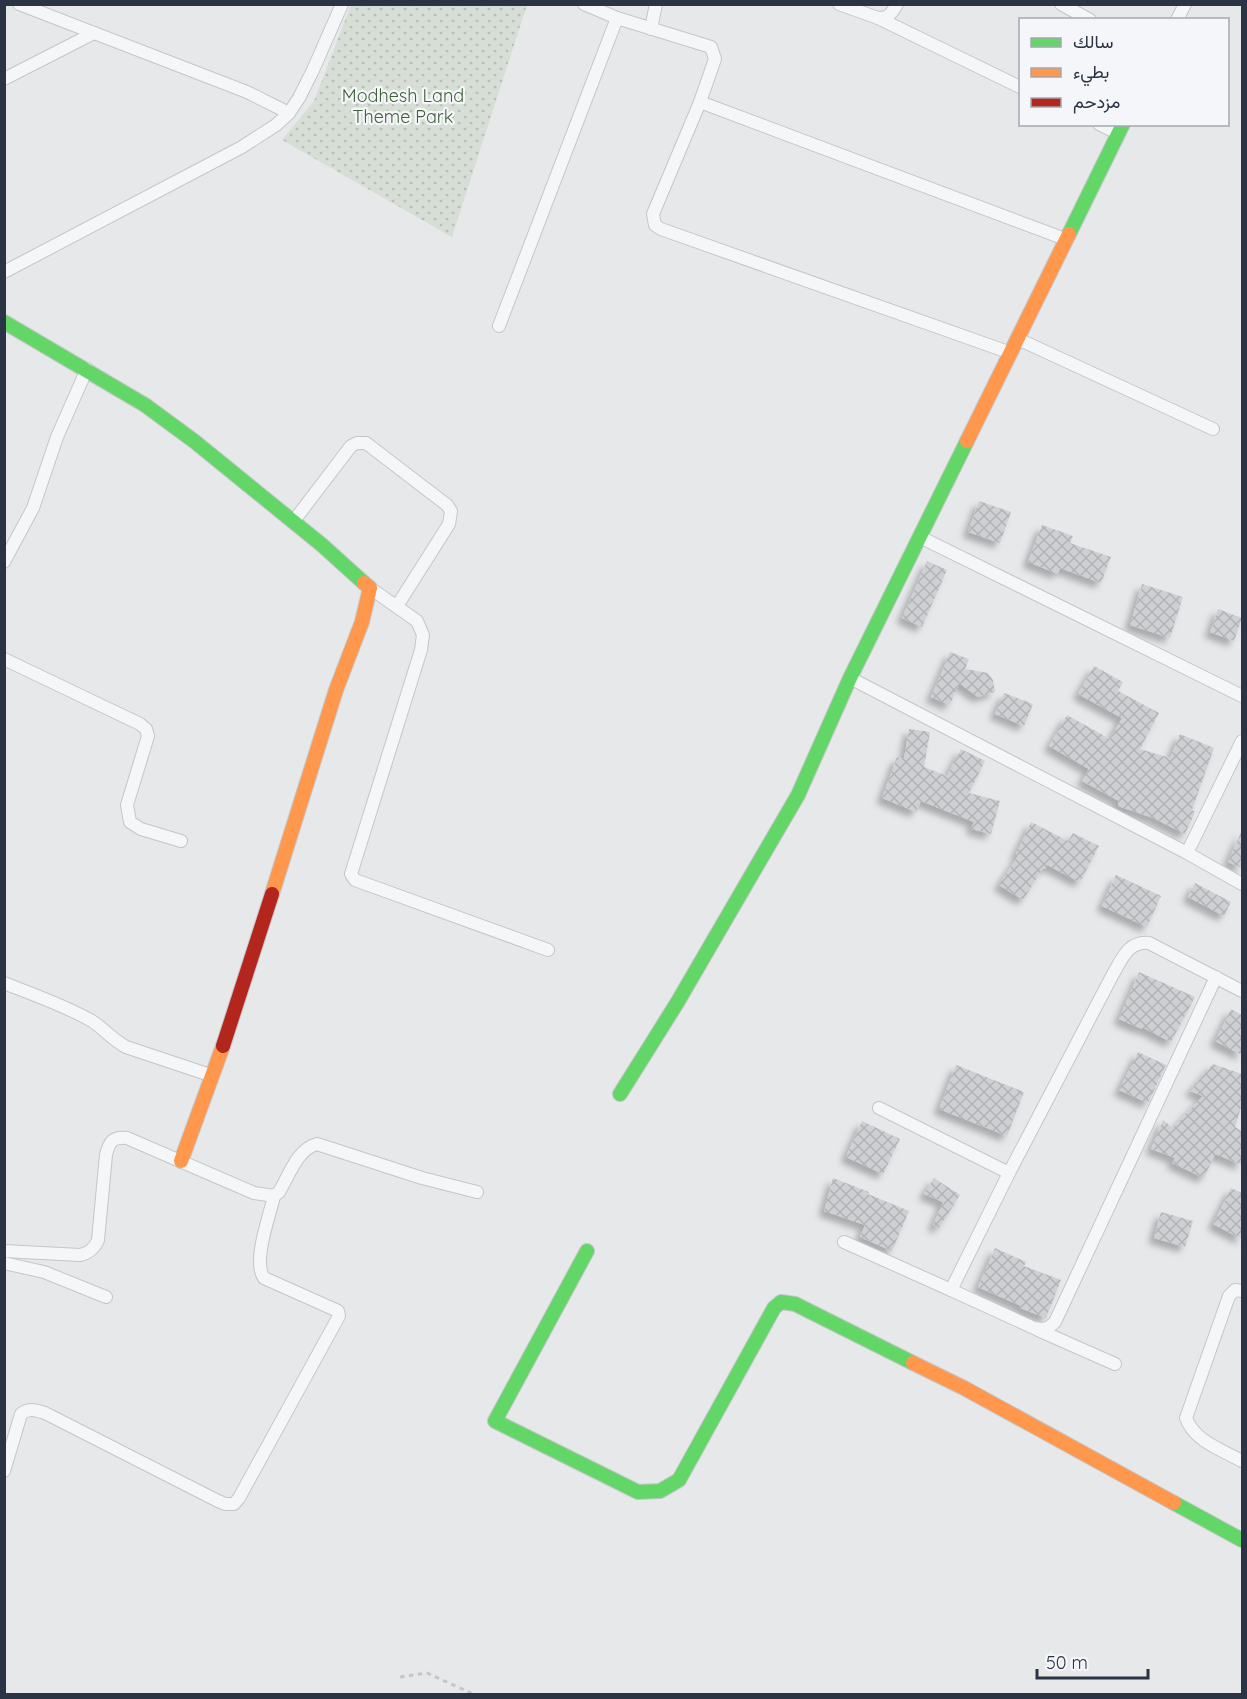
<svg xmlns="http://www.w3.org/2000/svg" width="1247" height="1699" font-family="Quicksand,Vazirmatn,sans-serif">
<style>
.park{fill:url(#park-dots)}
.building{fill:url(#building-cross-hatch);filter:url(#shadow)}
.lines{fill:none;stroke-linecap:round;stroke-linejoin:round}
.street-casing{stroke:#c4c6c8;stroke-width:14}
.fast-casing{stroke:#c4c6c8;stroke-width:16}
.slow-casing{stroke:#c4c6c8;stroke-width:16}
.jam-casing{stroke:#c4c6c8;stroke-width:16}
.path{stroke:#c5c6ca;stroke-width:3;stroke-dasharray:4.5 4.5;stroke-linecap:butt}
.street{stroke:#f5f6f7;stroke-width:12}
.fast{stroke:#63d668;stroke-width:14}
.slow{stroke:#ff974d;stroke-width:14}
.jam{stroke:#b3261e;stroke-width:14}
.labels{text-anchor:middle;stroke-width:4.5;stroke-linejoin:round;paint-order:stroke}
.park-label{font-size:18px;fill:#3f6138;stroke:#f4f6f9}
</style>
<defs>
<pattern id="park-dots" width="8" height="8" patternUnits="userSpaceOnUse" patternTransform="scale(1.5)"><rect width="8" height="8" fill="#d6ded6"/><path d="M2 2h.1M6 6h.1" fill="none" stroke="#b8bfb9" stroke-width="1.8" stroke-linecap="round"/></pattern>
<pattern id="building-cross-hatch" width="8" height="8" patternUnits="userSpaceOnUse" patternTransform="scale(1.5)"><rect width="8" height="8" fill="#ced0d3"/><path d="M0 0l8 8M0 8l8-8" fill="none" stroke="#b1b3b6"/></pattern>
<filter id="shadow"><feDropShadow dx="-5.5" dy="5.5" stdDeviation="3" flood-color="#0004"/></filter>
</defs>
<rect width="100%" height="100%" fill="#e6e8ea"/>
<polygon class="park" points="351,5 527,5 452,237 282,140 314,101"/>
<g class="building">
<polygon points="979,501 1011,512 1000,543 968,532"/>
<polygon points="1042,525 1073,536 1070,543 1111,557 1101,583 1060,568 1058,574 1028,562"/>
<polygon points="927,561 947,570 922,627 902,618"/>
<polygon points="1142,584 1183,597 1170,638 1130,625"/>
<polygon points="1218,609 1242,618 1234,641 1210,632"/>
<polygon points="950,652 969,659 965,669 988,673 993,680 995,692 978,697 959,683 950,705 931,697"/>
<polygon points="1094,666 1123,682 1118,691 1159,713 1140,749 1170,758 1180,734 1214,748 1192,810 1195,812 1185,834 1153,818 1118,806 1119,801 1082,781 1089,769 1049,746 1067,715 1110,739 1122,718 1078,694"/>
<polygon points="1004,693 1033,704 1024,726 995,714"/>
<polygon points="909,729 930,732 924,767 947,776 961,749 985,761 969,793 1000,801 991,834 971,829 974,822 921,801 916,812 882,798 897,757 904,759"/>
<polygon points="1031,822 1068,841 1073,833 1099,846 1080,882 1047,865 1045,869 1043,868 1023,900 999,885 1018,856 1016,854"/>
<polygon points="1242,830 1242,868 1228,862"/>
<polygon points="1116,875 1161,896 1147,927 1102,906"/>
<polygon points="1195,883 1231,902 1224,916 1188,897"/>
<polygon points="1139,972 1195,997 1171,1042 1142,1027 1142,1029 1119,1019"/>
<polygon points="1231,1009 1242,1015 1242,1055 1215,1041"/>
<polygon points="1138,1052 1166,1065 1148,1103 1119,1090"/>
<polygon points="1213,1064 1242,1074 1242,1104 1235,1127 1242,1131 1242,1165 1215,1154 1204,1178 1172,1163 1175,1158 1151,1149 1163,1120 1173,1128 1203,1096 1190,1091"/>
<polygon points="956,1065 1024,1092 1007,1136 939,1109"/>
<polygon points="862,1121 900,1139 883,1174 846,1157"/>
<polygon points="833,1178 869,1192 868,1194 909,1211 892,1251 860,1237 865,1225 824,1211"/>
<polygon points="934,1178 960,1195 939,1228 933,1225 943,1202 924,1194"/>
<polygon points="1231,1188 1242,1193 1242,1239 1213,1224"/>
<polygon points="1161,1212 1193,1221 1185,1247 1154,1238"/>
<polygon points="995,1248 1026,1262 1024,1266 1061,1280 1046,1318 1020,1308 1021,1306 978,1287"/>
</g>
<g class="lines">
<defs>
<g id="street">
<polyline points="19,4 247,92 289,113"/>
<path d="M839,4L878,18C888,19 892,13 897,4"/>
<polyline points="1061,4 1090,20"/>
<polyline points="617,18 711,47 715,59 700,102 653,214 655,225 661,229 1011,353"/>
<polyline points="878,18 1020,87"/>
<polyline points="1177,20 1185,4"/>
<polyline points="651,29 656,4"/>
<polyline points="4,79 94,33"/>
<polyline points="700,102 1065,239"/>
<polyline points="1099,124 1119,134"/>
<polyline points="4,272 242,147 276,125 289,113 299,98 313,70 342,4"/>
<polyline points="499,326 617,18 584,4"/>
<polyline points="1018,339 1213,429"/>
<polyline points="293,522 351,446 357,443 366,443 447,505 451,511 449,524 397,606"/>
<polyline points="920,537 1242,696"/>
<polyline points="4,562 33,508 57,437 87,369"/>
<polyline points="370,588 417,621 423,635 421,650 351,874 355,880 548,950"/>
<polyline points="4,659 140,724 146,729 148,736 127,805 130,822 141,829 181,841"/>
<polyline points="850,678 1187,853 1242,741"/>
<polyline points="1187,853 1242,884"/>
<path d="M4,983C34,995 64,1005 92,1021C104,1029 113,1040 126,1047L213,1076"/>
<polyline points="879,1108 1009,1173"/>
<path d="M844,1242L951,1290L1009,1173L1113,974C1122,959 1128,941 1149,943L1242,991"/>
<path d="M4,1251L80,1255C89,1253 94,1249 98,1240L106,1155C109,1142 113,1136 127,1138L254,1193L274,1196"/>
<polyline points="4,1263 44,1272 106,1297"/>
<path d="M951,1290L1034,1328C1044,1330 1048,1329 1055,1322L1216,977"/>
<path d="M1242,1291L1235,1290L1229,1296L1186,1418C1194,1441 1222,1450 1242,1461"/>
<polyline points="1038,1330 1115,1364"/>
<path d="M4,1471L21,1414C29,1408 35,1410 45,1413L218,1501L225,1504H234L239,1498L339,1316L338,1311L264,1278C252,1262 270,1215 274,1196L279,1192C289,1176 297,1149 317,1144L422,1178L477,1192"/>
</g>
<g id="fast">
<polyline points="1069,234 1123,124"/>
<polyline points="4,322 145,405 194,441 322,545 364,583"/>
<polyline points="620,1094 677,1003 798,795 850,678 967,441"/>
<polyline points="587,1251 495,1421 638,1492 660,1491 679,1480 774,1308 781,1302 795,1304 913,1363"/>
<polyline points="1174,1503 1242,1540"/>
</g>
<g id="slow">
<polyline points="967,441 1069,234"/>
<polyline points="272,894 336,690 362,622 370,588 364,583"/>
<polyline points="181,1161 223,1046"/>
<polyline points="913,1363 964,1388 1174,1503"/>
</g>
<polyline id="jam" points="223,1046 272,894"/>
</defs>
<use href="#street" class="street-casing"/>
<use href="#fast" class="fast-casing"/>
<use href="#slow" class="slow-casing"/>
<use href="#jam" class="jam-casing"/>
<polyline class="path" points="400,1677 427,1673 473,1694"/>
<use href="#street" class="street"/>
<use href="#fast" class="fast"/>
<use href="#slow" class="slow"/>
<use href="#jam" class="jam"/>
</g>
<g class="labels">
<g class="park-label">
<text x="403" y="102">Modhesh Land<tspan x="403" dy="21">Theme Park</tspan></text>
</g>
</g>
<rect width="1247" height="1699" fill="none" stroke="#2b3445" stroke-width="12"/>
<rect x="1019" y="18" width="210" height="108" fill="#f4f6f9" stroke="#a4a8b1" stroke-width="1.5"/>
<rect x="1031" y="38" width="30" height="9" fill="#63d668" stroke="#a4a8b1" stroke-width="1.5"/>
<text x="1073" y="48" font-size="18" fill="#2b3445">سالك</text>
<rect x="1031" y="68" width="30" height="9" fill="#ff974d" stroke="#a4a8b1" stroke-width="1.5"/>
<text x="1073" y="78" font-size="18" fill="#2b3445">بطيء</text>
<rect x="1031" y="98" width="30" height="9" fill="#b3261e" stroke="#a4a8b1" stroke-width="1.5"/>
<text x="1073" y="108" font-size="18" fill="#2b3445">مزدحم</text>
<path d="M1037 1669v9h111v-9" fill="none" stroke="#2b3445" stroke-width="3"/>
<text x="1046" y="1669" font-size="18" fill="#2b3445" stroke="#f4f6f9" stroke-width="4.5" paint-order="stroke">50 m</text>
</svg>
